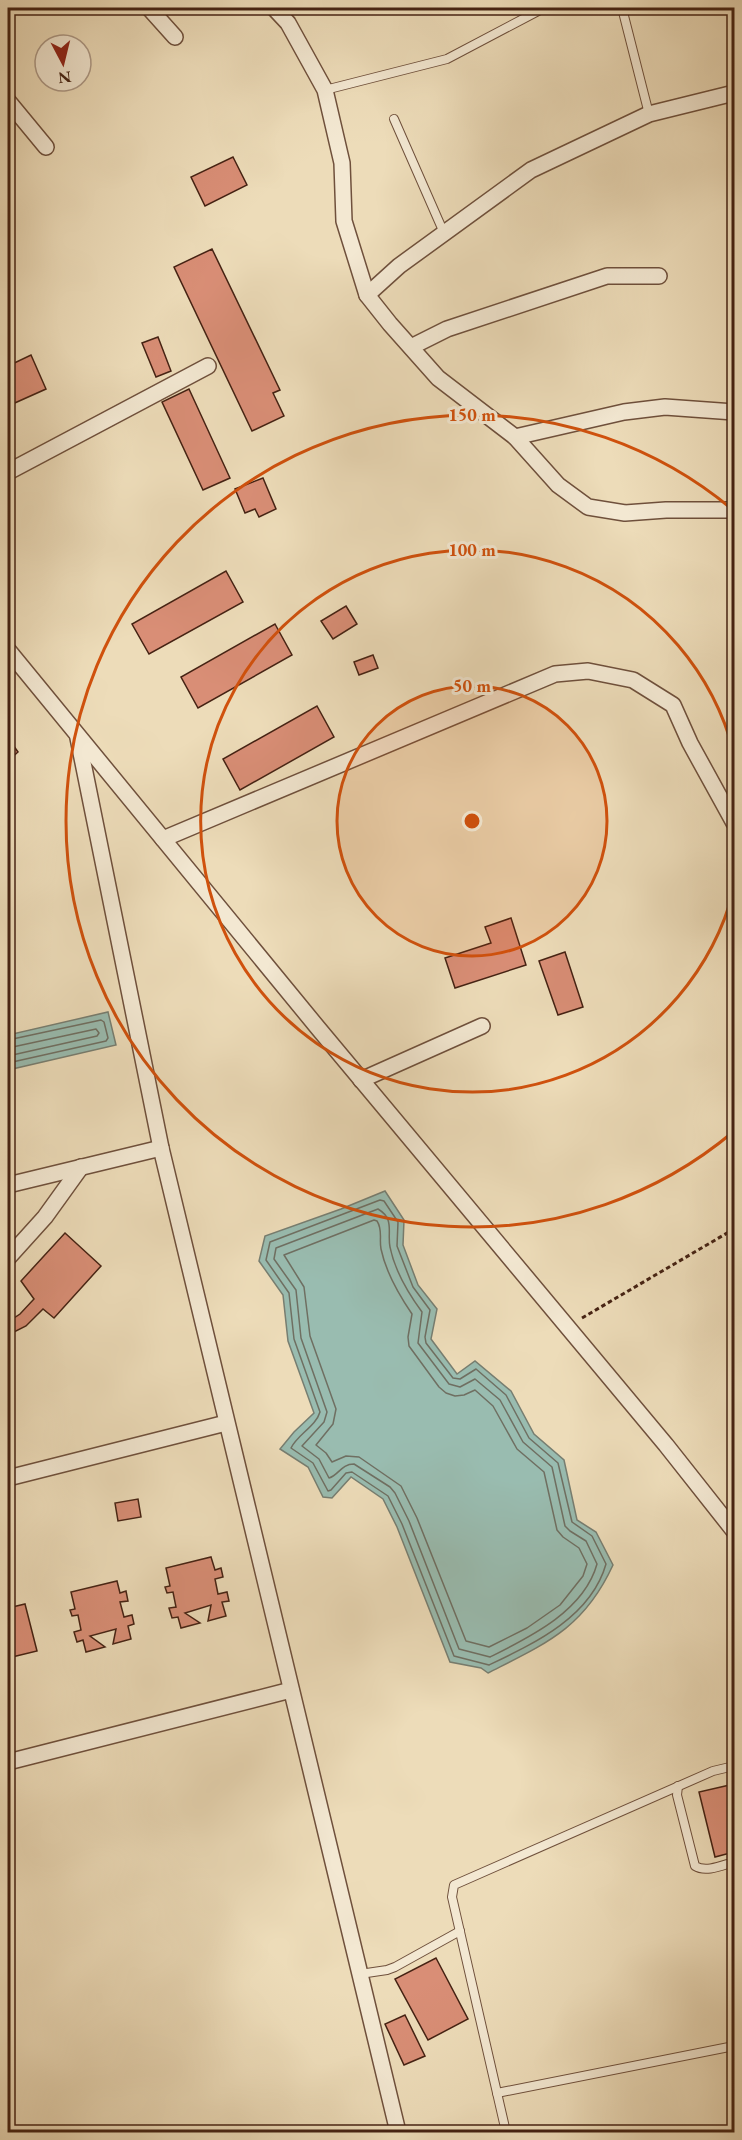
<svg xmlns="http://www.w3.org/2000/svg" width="742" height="2140" font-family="'EB Garamond',serif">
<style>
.water{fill:#99bcb0;stroke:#777e71;stroke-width:1.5}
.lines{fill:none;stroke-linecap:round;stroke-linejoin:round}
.shore{stroke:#6f6f62;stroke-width:1.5}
.building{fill:#d98e76;stroke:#452213;stroke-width:1.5}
.service-casing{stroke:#6f503c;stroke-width:10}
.minor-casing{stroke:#6f503c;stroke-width:18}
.path{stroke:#452213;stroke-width:3;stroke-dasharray:4.5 3;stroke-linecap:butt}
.service{stroke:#f3e8d2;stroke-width:8}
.minor{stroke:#f3e8d2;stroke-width:15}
.ring{fill:none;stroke:#d0510d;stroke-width:3}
.centre{fill:#d0510d;stroke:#f3e8d2;stroke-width:3}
.ring-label{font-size:18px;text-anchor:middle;font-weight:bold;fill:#d0510d;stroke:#f3e8d2;stroke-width:6;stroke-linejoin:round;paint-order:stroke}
</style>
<rect width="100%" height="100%" fill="#eddcb9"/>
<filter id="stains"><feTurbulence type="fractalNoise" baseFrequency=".00333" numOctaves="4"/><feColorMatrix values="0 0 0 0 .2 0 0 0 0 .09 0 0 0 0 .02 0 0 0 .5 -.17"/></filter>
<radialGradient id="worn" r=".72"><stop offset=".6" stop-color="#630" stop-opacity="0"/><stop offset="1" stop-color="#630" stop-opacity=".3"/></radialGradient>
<g class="water">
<polygon points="108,1012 116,1045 8,1070 8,1035"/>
<path d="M385,1191L404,1220L403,1245L418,1285L437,1309L431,1339L457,1374L475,1361L511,1391L534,1434L564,1460L577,1520L596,1532L613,1565C584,1628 547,1643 488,1673L481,1668L450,1662L397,1527L383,1499L351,1477L332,1498L323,1497L308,1467L280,1449L294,1432L314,1413L288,1341L283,1295L259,1261L265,1236L341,1209Z"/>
</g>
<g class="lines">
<g class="shore">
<polyline points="8,1040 101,1020 104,1022 108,1038 106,1041 8,1063"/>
<polyline points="8,1048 96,1029 99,1033 97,1036 8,1056"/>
<path d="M380,1200L384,1201L398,1222L397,1246L413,1287L430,1310L425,1337L426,1343L453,1378L460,1379L476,1369L506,1395L529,1438L558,1463L572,1522L592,1536L606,1564C591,1617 535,1643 489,1665L454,1656L402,1524L388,1496L352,1472L346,1473L331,1490L328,1491L313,1463L291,1448C297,1435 316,1426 320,1412L294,1339L289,1293L266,1260L270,1242Z"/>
<path d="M378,1209C395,1219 387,1232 390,1247C395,1272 408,1293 422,1312L418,1343L449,1384L460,1387L475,1379L500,1400L523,1442L552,1467L565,1526L570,1531L586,1541L597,1564C584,1611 530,1637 490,1657L459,1649L409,1521L395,1493L390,1487L354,1464C341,1464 339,1475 329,1478L319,1459L302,1446L324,1422L327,1412L301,1338L296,1290L274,1259L276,1248Z"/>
<path d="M374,1220L377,1221C383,1230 379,1239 381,1249C386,1273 399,1295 412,1314L408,1337L409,1346L439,1387L446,1393L455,1396L464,1395L475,1390L493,1406L517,1449L544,1472L557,1530L563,1537L579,1548L587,1564L583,1576L560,1605L527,1628L489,1647L466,1641L417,1518L401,1486L359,1457L346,1456L332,1462L326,1453L316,1445L333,1424L336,1409L310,1336L304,1287L284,1255Z"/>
</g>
</g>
<g class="building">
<polygon points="233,157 247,185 205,206 191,177"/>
<polygon points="212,249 280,390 273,393 284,416 252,431 174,267"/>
<polygon points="158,337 171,371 156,377 142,343"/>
<polygon points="31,355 46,389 8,406 8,366"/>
<polygon points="189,389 230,478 203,490 162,402"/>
<polygon points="263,478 276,509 259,517 255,509 245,513 235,489"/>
<polygon points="226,571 243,602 149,654 132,624"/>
<polygon points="346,606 357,624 333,639 321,621"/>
<polygon points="275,624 292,655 198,708 181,677"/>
<polygon points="373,655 378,668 359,675 354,662"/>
<polygon points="317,706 334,737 240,790 223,759"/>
<polygon points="8,738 18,752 8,761"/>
<polygon points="511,918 526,965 455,988 445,958 491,943 485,927"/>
<polygon points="565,952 583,1007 558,1015 539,961"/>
<polygon points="65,1233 101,1266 54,1318 43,1309 26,1326 8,1335 8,1322 20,1314 34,1299 21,1281"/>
<polygon points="138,1499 141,1517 118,1521 115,1503"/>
<polygon points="211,1557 215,1570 221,1568 223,1577 215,1579 218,1594 227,1592 229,1601 222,1602 226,1616 208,1621 211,1605 185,1613 200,1623 181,1628 178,1617 172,1618 169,1608 176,1607 173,1592 167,1593 165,1587 170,1586 166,1568"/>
<polygon points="117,1581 120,1593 126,1591 128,1601 120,1602 124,1617 132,1615 134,1624 128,1626 131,1639 113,1644 116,1629 90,1636 105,1647 86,1652 83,1640 77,1642 74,1632 81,1630 78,1615 72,1616 70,1610 75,1609 71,1592"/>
<polygon points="25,1604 37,1651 8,1658 8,1608"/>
<polygon points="734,1784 734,1852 715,1857 699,1792"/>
<polygon points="436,1958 468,2019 428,2040 395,1979"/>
<polygon points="405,2015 425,2056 404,2065 385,2024"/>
<polygon points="558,2126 565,2132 552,2132"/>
</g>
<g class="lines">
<defs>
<g id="service">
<polyline points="622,8 649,114"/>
<polyline points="325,90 447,59 542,9"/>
<polyline points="394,119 444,233"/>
<path d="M678,1786L677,1795L695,1866C706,1873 723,1865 734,1862"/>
<polyline points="360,1974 387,1970 395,1967 460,1931"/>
<polyline points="497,2093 734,2046"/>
<polyline points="506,2132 452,1897 454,1885 713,1771 734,1766"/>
</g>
<g id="minor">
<polyline points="149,8 175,37"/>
<polyline points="274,8 288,23 325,90 342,163 344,221 367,295 390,324 438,378 515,437 558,485 588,507 625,513 666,510 734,510"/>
<polyline points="8,101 46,147"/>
<polyline points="367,295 399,266 531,170 649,114 734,93"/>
<polyline points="411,347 447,329 607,276 659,276"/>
<polyline points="515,437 624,412 665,407 734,412"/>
<polyline points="8,472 208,366"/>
<polyline points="8,650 318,1028 666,1445 734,1531"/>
<polyline points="78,738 161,1148 398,2132"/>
<polyline points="163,839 555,674 588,671 633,680 673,705 690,743 734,823"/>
<polyline points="361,1080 482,1026"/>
<polyline points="8,1185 161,1148"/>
<polyline points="8,1258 45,1217 81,1167"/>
<polyline points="8,1478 226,1423"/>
<polyline points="8,1762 291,1690"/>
</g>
</defs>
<use href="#service" class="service-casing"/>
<use href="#minor" class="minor-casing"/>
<polyline class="path" points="582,1318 734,1229"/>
<use href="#service" class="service"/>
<use href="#minor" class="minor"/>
</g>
<circle cx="472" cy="821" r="135" fill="#d0510d" fill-opacity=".12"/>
<g class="ring">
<circle cx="472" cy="821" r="135"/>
<path d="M734 889A271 271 0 1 1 734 753"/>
<path d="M733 1132A406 406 0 1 1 733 510"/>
</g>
<circle cx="472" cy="821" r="9" class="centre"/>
<g class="ring-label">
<text x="472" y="421">150 m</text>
<text x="472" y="556">100 m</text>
<text x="472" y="692">50 m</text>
</g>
<rect width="742" height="2140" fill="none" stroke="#eddcb9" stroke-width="30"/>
<rect x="9" y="9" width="724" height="2122" fill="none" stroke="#452213" stroke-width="3"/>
<rect x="15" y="15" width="712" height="2110" fill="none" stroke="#452213" stroke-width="1.5"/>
<g transform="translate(63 63) rotate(173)"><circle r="28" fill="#f3e8d2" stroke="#ad9986" stroke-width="1.5"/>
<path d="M0-4.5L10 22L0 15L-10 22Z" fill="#8f2418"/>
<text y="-9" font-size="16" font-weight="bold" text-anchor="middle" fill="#452213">N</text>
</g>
<rect width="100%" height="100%" filter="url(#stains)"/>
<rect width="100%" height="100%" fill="url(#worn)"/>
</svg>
